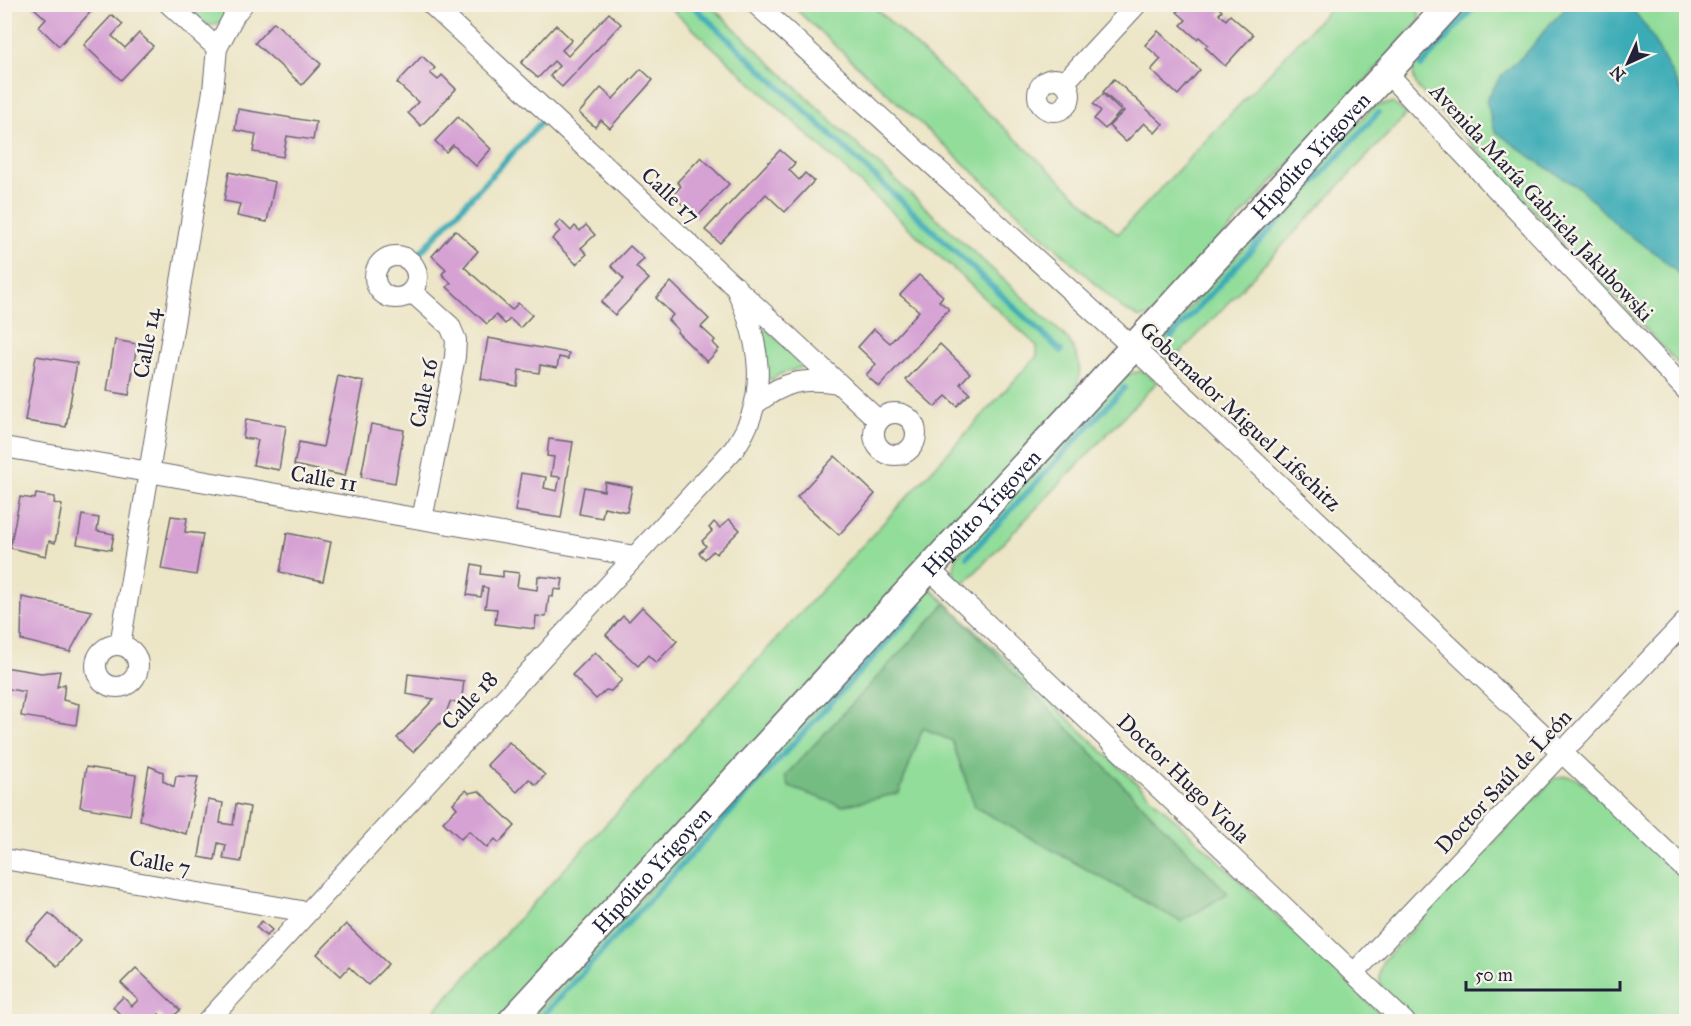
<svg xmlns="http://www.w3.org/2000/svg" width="1691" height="1026" font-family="'IM FELL Great Primer',serif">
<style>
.green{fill:#92dd9a;stroke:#5a806a;stroke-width:1.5}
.forest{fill:#75bc82;stroke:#4c6f5e;stroke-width:1.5}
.water{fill:#3aabb6;stroke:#2e6678;stroke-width:1.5}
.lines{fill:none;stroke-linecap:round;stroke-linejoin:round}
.stream{stroke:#3aabb6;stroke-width:6}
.building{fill:#d6a2d4}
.minor-casing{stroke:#69666c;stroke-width:22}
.secondary-casing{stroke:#69666c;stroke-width:30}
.minor{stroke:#fff;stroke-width:20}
.secondary{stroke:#fff;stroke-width:27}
.labels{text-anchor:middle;stroke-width:5;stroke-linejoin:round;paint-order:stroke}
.street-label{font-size:22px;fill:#22223b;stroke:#f7f3e8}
</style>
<rect width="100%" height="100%" fill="#f7f3e8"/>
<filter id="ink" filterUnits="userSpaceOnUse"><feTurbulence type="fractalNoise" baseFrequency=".0167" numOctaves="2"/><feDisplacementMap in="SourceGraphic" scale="12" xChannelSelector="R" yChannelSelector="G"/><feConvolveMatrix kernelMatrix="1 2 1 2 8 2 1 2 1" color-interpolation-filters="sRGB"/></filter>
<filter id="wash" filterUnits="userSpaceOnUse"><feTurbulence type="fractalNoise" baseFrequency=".008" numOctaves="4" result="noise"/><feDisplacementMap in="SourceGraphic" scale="24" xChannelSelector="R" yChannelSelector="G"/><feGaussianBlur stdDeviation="1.35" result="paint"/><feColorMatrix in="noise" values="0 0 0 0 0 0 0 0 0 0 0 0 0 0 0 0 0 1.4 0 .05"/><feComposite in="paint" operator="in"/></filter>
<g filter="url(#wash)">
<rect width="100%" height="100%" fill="#ece5c6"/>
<g class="green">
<path d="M182,5H235C215,37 206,26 182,5Z"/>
<path d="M667,5H710L838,127L1068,339C1083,362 1082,375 1073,400L500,1021L424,1022L1037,356V346Z"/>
<polygon points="791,5 872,5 1118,234 1333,5 1411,5 1419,12 1420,21 1150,316 1140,318 1123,309"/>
<path d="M1464,5H1686V372L1418,88C1412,77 1412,69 1416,58Z"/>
<path d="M1392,103L1407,114L1171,363C1159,349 1164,336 1175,323L1373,107Z"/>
<polygon points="766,329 803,365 802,367 778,375 773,380 766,377 766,346 763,331"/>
<path d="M1142,371L1157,382L961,587C951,575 953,570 957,556L1123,375Z"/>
<polygon points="926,589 932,590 946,603 1388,1021 527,1022"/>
<path d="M1566,776L1575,778L1584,784L1686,881V1021H1416C1398,1004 1369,989 1383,961L1546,787L1555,778Z"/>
</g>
<polygon class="forest" points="946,603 1228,893 1181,922 975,807 952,741 923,728 899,793 842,806 789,787 785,776"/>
<polygon class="water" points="1569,5 1629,5 1647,28 1686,100 1686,280 1659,256 1622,230 1581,189 1539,163 1495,131 1486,100 1501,76 1529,50 1549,25"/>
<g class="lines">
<g class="stream">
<polyline points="691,4 1061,351"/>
<polyline points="445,13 453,4"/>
<polyline points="1421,66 1477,4"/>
<polyline points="415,258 547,116"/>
<polyline points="1171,337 1378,113"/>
<polyline points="967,557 1124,388"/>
<polyline points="537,1022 920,606"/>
</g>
</g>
<g id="blocks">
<g class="building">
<polygon points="33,4 98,4 59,46 39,27 46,19 32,6"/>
<polygon points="1184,4 1197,4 1199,7 1201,4 1214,4 1222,11 1219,14 1226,20 1230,15 1253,35 1225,66 1205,47 1208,45 1199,37 1197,39 1181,25 1186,20 1177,12"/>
<polygon points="609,13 621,24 562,87 550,76 559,66 554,61 538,78 521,63 556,25 572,40 562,50 568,56"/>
<polygon points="112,15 123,24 112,36 125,48 139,33 153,46 121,80 84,45"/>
<polygon points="274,22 321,64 302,85 255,43"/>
<polygon points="1158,31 1200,70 1178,95 1151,70 1161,59 1145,45"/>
<polygon points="422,56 435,68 430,73 438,80 442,75 456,89 421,126 408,113 418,102 397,83"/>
<polygon points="641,69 653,80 610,128 601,120 595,127 579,113 601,88 613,99"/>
<polygon points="1114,79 1163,124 1155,133 1144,123 1126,142 1109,126 1124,111 1103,92"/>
<polygon points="1103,94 1121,111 1105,129 1094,119 1101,111 1093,104"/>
<polygon points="238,109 316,122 313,140 287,136 283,157 253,152 256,134 235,130"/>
<polygon points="458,117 491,149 476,166 453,145 446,152 435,141"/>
<polygon points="780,150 795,163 789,170 799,180 805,173 814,181 785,212 766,194 720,243 705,230"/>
<polygon points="701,157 729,184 696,218 673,195 681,186 677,182"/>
<polygon points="229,172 275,182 267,222 237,216 240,204 224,201"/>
<polygon points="560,220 571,231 575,226 580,231 586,225 595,235 581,248 587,254 576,264 552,239 560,231 555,226"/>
<polygon points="455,230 478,251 464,267 512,310 518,303 532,315 520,328 510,319 505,324 496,315 487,324 447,287 451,283 442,274 446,269 432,256"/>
<polygon points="630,246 644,259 636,267 649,279 615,315 601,302 624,279 611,266"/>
<polygon points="919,275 943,296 939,301 949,309 879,387 866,375 876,364 858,347 874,329 890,343 919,311 900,295"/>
<polygon points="671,282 709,319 701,327 715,340 713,343 719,349 707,362 677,332 678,330 668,320 673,315 656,298"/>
<polygon points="488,338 569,353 568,359 559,357 557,368 540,365 539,373 519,370 517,386 481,379"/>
<polygon points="115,340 137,344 129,395 107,391"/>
<polygon points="940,344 970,373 960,384 970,393 957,406 946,396 935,407 906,380"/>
<polygon points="36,356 77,363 66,427 25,421"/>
<polygon points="338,376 364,382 345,476 294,465 299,442 323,447"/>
<polygon points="246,419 286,426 279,470 253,465 258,440 243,438"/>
<polygon points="371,424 404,430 395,483 361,477"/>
<polygon points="549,439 573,442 561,518 515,511 521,473 546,477 544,488 557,491 560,477 551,476 554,457 547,456"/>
<polygon points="835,456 875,494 839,535 797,497"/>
<polygon points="605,482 632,487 627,512 604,507 602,518 579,514 584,487 604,491"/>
<polygon points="36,494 55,497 54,503 62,505 55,543 49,541 46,556 10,548 20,497 35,499"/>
<polygon points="82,515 99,518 97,531 114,534 111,550 77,544"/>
<polygon points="171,516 187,518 185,532 203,534 196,575 161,569"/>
<polygon points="729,519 740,530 716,554 713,551 705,559 699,553 706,546 702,541 712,531 709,528 714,522 720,528"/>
<polygon points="287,533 331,542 323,581 280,572"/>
<polygon points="472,564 482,566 481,574 503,577 503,571 519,573 517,587 537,590 538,576 563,579 561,590 554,589 553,597 549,596 546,617 536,616 535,629 495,624 497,609 485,608 488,588 483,587 481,597 467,595"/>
<polygon points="22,597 92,611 70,652 21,640"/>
<polygon points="642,607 677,641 656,663 648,655 638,666 606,635 623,616 629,621"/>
<polygon points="595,652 622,680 611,691 606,690 596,699 572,675"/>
<polygon points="4,667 41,673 60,671 57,687 65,684 63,700 79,704 76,725 21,716 25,692 4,688"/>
<polygon points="408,674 464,681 461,703 450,702 444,719 413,752 397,738 434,699 406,694"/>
<polygon points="509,742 545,775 536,785 529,779 517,792 487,765"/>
<polygon points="149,766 163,772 163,781 174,787 176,776 198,777 186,834 140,820"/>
<polygon points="86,767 136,775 130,815 80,807"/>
<polygon points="466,790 469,793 479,791 515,826 499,843 495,839 487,848 469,831 461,839 443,822 457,808 453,803"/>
<polygon points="208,800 223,803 220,823 233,825 236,804 250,807 241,862 223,859 226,845 218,843 215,860 199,857"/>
<polygon points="49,913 80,941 57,966 26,939"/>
<polygon points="262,921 272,930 266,936 256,927"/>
<polygon points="346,924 388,964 368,985 349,967 341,976 317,954"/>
<polygon points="136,968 180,1010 168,1022 159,1014 151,1022 128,1022 113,1007 123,997 132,1006 138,1000 121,983"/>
</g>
</g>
</g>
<g filter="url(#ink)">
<use href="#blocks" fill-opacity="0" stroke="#69666c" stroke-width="1.5"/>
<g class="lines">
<defs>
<g id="minor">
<polyline points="169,4 217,48"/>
<polyline points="431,4 878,420"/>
<polyline points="756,4 1161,373 1686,870"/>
<polyline points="1387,73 1686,390"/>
<circle cx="1054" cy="95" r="16"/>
<polyline points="1065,82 1137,4"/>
<circle cx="396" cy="277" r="21"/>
<polyline points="412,292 450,326 456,340 455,357 422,519"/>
<path d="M755,404C784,382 802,377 838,383"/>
<circle cx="895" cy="434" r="21"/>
<polyline points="4,447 635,556"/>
<polyline points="929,569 1405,1022"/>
<circle cx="117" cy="666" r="21"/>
<polyline points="120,645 213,91 217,48 235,14 243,4"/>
<polyline points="4,859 307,912"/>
<polyline points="1354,973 1686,621"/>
<path d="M207,1022L734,449C771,397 760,340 735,286"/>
</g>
<g id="secondary">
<path id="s1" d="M511,1022L1450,4"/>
</g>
</defs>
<use href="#minor" class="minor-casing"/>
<use href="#secondary" class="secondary-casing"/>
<use href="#minor" class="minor"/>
<use href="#secondary" class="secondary"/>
</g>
</g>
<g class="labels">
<g class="street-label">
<text dy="8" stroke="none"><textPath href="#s1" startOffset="1179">Hipólito Yrigoyen</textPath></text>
<text transform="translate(671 195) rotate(43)" y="8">Calle 17</text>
<text transform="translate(1542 202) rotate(47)" y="8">Avenida María Gabriela Jakubowski</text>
<text transform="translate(146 343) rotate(-80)" y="8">Calle 14</text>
<text transform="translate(423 393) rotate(-79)" y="8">Calle 16</text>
<text transform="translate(1241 416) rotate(43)" y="8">Gobernador Miguel Lifschitz</text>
<text transform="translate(324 478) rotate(10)" y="8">Calle 11</text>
<text dy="8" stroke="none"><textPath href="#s1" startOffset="693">Hipólito Yrigoyen</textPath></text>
<text transform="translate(469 700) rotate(-47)" y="8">Calle 18</text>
<text transform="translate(1184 778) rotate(44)" y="8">Doctor Hugo Viola</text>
<text transform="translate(1503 781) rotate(-47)" y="8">Doctor Saúl de León</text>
<text transform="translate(160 862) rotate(10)" y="8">Calle 7</text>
<text dy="8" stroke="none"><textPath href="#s1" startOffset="207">Hipólito Yrigoyen</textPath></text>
</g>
</g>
<rect width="1691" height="1026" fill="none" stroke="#f7f3e8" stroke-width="24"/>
<g transform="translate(1628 63) rotate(225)" stroke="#f7f3e8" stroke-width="4.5" paint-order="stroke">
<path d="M0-4.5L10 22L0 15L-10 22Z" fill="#22223b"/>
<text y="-9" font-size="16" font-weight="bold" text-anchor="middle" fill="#22223b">N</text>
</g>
<path d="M1466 981v9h154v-9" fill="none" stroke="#22223b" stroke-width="3"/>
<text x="1475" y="981" font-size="18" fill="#22223b" stroke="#f7f3e8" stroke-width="4.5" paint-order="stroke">50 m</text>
</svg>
